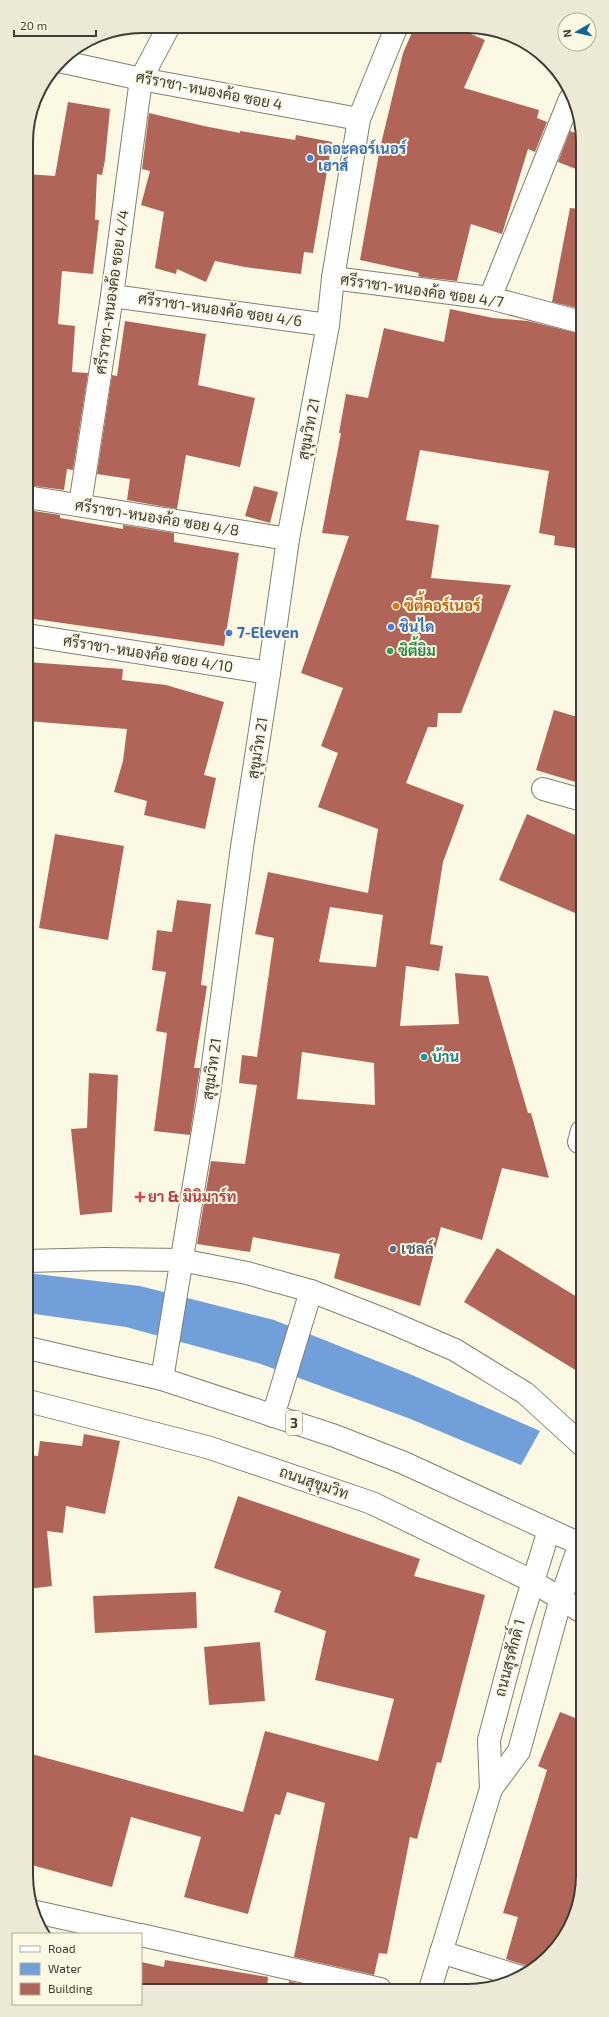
<svg xmlns="http://www.w3.org/2000/svg" width="609" height="2017" font-family="'Exo 2',Sarabun,sans-serif">
<style>
.water{fill:#719fd9}
.building{fill:#b06558;fill-rule:evenodd}
.lines{fill:none;stroke-linecap:round;stroke-linejoin:round}
.minor-casing{stroke:#827f6e;stroke-width:24}
.highway-casing{stroke:#827f6e;stroke-width:24}
.minor{stroke:#fff;stroke-width:22}
.highway{stroke:#fff;stroke-width:22}
.shop-dot{fill:#3f7fe0;stroke:#fbf8e4;stroke-width:1.5}
.food-dot{fill:#e8710a;stroke:#fbf8e4;stroke-width:1.5}
.leisure-dot{fill:#2e9e5b;stroke:#fbf8e4;stroke-width:1.5}
.culture-dot{fill:#0f9aa8;stroke:#fbf8e4;stroke-width:1.5}
.health-dot{fill:#e0444e;stroke:#fbf8e4;stroke-width:1.5}
.service-dot{fill:#5c6f8a;stroke:#fbf8e4;stroke-width:1.5}
.labels{text-anchor:middle;stroke-width:4;stroke-linejoin:round;paint-order:stroke}
.shield{fill:#fbf8e4;stroke:#77756a;stroke-width:1}
.shield-label{font-size:14px;font-weight:bold;fill:#3e3d35}
.street-label{font-size:15px;fill:#3e3d35;stroke:#fbf8e4}
.shop-label{font-size:15px;font-weight:bold;fill:#366cbe;stroke:#fbf8e4;text-anchor:start}
.food-label{font-size:15px;font-weight:bold;fill:#c56008;stroke:#fbf8e4;text-anchor:start}
.leisure-label{font-size:15px;font-weight:bold;fill:#27864d;stroke:#fbf8e4;text-anchor:start}
.culture-label{font-size:15px;font-weight:bold;fill:#0d838f;stroke:#fbf8e4;text-anchor:start}
.health-label{font-size:15px;font-weight:bold;fill:#be3a42;stroke:#fbf8e4;text-anchor:start}
.service-label{font-size:15px;font-weight:bold;fill:#4e5e75;stroke:#fbf8e4;text-anchor:start}
.rim{fill:none;stroke:#3e3d35;stroke-width:2}
</style>
<rect width="100%" height="100%" fill="#fbf8e4"/>
<polygon class="water" points="27,1273 140,1286 274,1320 412,1375 540,1431 521,1465 408,1418 258,1363 126,1327 28,1313"/>
<g class="building">
<polygon points="414,28 457,28 485,40 464,88 539,110 537,118 547,122 535,152 528,149 502,234 471,224 457,281 422,277 418,276 419,273 360,260 380,148 403,53"/>
<polygon points="68,102 110,109 105,160 102,175 97,174 95,220 99,220 93,274 62,271 58,324 75,326 72,372 88,373 73,470 67,469 64,490 27,485 26,174 55,176"/>
<polygon points="149,113 204,126 240,133 240,131 295,140 296,135 332,142 313,253 304,252 301,274 245,267 215,261 206,282 177,269 176,274 155,268 164,212 141,205 150,171 142,169"/>
<polygon points="570,131 581,135 581,171 558,162"/>
<polygon points="570,208 581,209 581,287 577,308 552,302"/>
<path d="M450,309L493,318L528,321L581,334V549L554,545L555,536L539,533L549,471L420,450L406,520L439,525L431,578L511,585L461,713H438L437,727H428L406,783L464,805L443,862L430,944L443,946L439,971L406,966L400,1026L459,1024L455,973L488,976L528,1113H531L549,1178L502,1168L482,1240L441,1227L420,1306L334,1278L340,1254L253,1237L250,1252L197,1244L211,1161L245,1164L257,1085L239,1083L242,1055L257,1057L274,938L255,934L268,872L368,893L378,829L318,807L338,753L321,746L343,688L301,673L349,536L322,533L341,433H339L346,394L368,398L384,328L444,342ZM330,907L383,915L376,967L319,962ZM302,1052L374,1063L375,1105L297,1099Z"/>
<polygon points="125,321 206,334 198,385 255,398 240,467 186,455 177,509 127,500 130,479 97,474 112,375 117,376"/>
<polygon points="254,486 278,492 270,523 245,516"/>
<polygon points="27,510 60,515 60,518 123,529 123,525 174,533 174,542 239,553 224,646 27,618"/>
<polygon points="27,662 123,669 122,680 166,685 224,702 204,775 216,778 205,829 144,815 147,801 114,792 123,761 127,729 27,721"/>
<polygon points="554,710 581,718 582,784 536,770"/>
<polygon points="527,814 582,838 582,916 499,880"/>
<polygon points="55,834 124,846 108,940 39,928"/>
<polygon points="177,900 211,904 201,985 207,986 194,1068 200,1068 190,1135 154,1131 167,1033 156,1031 166,972 152,970 157,930 172,932"/>
<polygon points="89,1073 118,1075 112,1212 80,1215 71,1129 87,1128"/>
<polygon points="497,1248 582,1300 582,1374 464,1302"/>
<polygon points="84,1434 120,1441 105,1514 66,1506 63,1533 47,1531 52,1586 28,1589 28,1455 38,1456 40,1441 82,1446"/>
<polygon points="238,1496 420,1559 414,1576 485,1595 441,1763 437,1762 417,1839 410,1837 387,1954 379,1953 374,1975 294,1957 325,1803 287,1792 280,1815 275,1814 248,1914 184,1897 201,1837 131,1817 112,1887 28,1864 28,1753 243,1812 265,1731 378,1761 394,1699 315,1680 326,1631 274,1612 281,1591 214,1568"/>
<polygon points="196,1592 197,1628 95,1633 93,1596"/>
<polygon points="260,1642 265,1701 209,1705 204,1647"/>
<polygon points="560,1712 583,1721 583,1873 563,1937 554,1952 531,1970 525,1965 506,1959 518,1917 503,1913 547,1770 538,1766"/>
<polygon points="165,1960 268,1977 267,1989 141,1989 141,1962 164,1967"/>
<polygon points="289,1981 322,1989 288,1989"/>
</g>
<g class="lines">
<defs>
<g id="minor">
<polyline points="59,61 141,79 359,119"/>
<polyline points="333,278 490,298 581,322"/>
<polyline points="112,296 328,325"/>
<polyline points="490,298 570,99"/>
<polyline points="27,497 288,539"/>
<polyline points="80,505 112,296 141,79 169,26"/>
<polyline points="27,635 269,673"/>
<polyline points="543,789 582,800"/>
<polyline points="579,1142 582,1131"/>
<polyline points="27,1261 104,1259 181,1260 247,1273 311,1291 388,1321 455,1350 525,1393 582,1445"/>
<polyline points="162,1379 209,1094 242,847 269,673 288,539 328,325 333,278 359,119 396,28"/>
<polyline points="273,1416 311,1291"/>
<polyline points="491,1789 519,1751 561,1598 580,1544"/>
<polyline points="36,1912 135,1934"/>
<polyline points="141,1935 380,1989"/>
<polyline points="441,1952 521,1977"/>
<polyline points="430,1989 491,1789 489,1740 519,1627 549,1530"/>
</g>
<g id="highway">
<polyline points="28,1348 162,1379 335,1436 404,1463 582,1545"/>
<polyline points="28,1401 207,1447 372,1503 532,1581 582,1612"/>
</g>
</defs>
<use href="#minor" class="minor-casing"/>
<use href="#highway" class="highway-casing"/>
<use href="#minor" class="minor"/>
<use href="#highway" class="highway"/>
</g>
<g class="shop-dot">
<circle cx="310" cy="158" r="4"/>
<circle cx="391" cy="627" r="4"/>
<circle cx="229" cy="633" r="4"/>
</g>
<circle class="food-dot" cx="396" cy="606" r="4"/>
<circle class="leisure-dot" cx="390" cy="651" r="4"/>
<circle class="culture-dot" cx="424" cy="1057" r="4"/>
<path class="health-dot" d="M138 1191h4v4h4v4h-4v4h-4v-4h-4v-4h4z"/>
<circle class="service-dot" cx="393" cy="1249" r="4"/>
<g class="labels">
<rect class="shield" x="286" y="1411" width="16" height="24" rx="3"/>
<g class="shield-label">
<text x="294" y="1428">3</text>
</g>
<g class="street-label">
<text transform="translate(209 91) rotate(11)" y="5">ศรีราชา-หนองค้อ ซอย 4</text>
<text transform="translate(422 291) rotate(8)" y="5">ศรีราชา-หนองค้อ ซอย 4/7</text>
<text transform="translate(112 292) rotate(-82)" y="5">ศรีราชา-หนองค้อ ซอย 4/4</text>
<text transform="translate(220 310) rotate(8)" y="5">ศรีราชา-หนองค้อ ซอย 4/6</text>
<text transform="translate(309 429) rotate(-79)" y="5">สุขุมวิท 21</text>
<text transform="translate(157 518) rotate(9)" y="5">ศรีราชา-หนองค้อ ซอย 4/8</text>
<text transform="translate(148 654) rotate(9)" y="5">ศรีราชา-หนองค้อ ซอย 4/10</text>
<text transform="translate(258 748) rotate(-81)" y="5">สุขุมวิท 21</text>
<text transform="translate(212 1069) rotate(-82)" y="5">สุขุมวิท 21</text>
<text transform="translate(314 1483) rotate(19)" y="5">ถนนสุขุมวิท</text>
<text transform="translate(510 1658) rotate(-75)" y="5">ถนนสุรศักดิ์ 1</text>
</g>
<g class="shop-label">
<text x="318" y="154">เดอะคอร์เนอร์<tspan x="318" dy="17">เฮาส์</tspan></text>
<text x="399" y="632">ชินได</text>
<text x="237" y="638">7-Eleven</text>
</g>
<g class="food-label">
<text x="404" y="611">ซิตี้คอร์เนอร์</text>
</g>
<g class="leisure-label">
<text x="398" y="656">ซิตี้ยิม</text>
</g>
<g class="culture-label">
<text x="432" y="1062">บ้าน</text>
</g>
<g class="health-label">
<text x="148" y="1202">ยา &amp; มินิมาร์ท</text>
</g>
<g class="service-label">
<text x="401" y="1254">เชลล์</text>
</g>
</g>
<path d="M0 0H609V2017H0ZM142 33H467A109 109 0 0 1 576 142V1875A109 109 0 0 1 467 1984H142A109 109 0 0 1 33 1875V142A109 109 0 0 1 142 33Z" fill="#ece9d6" fill-rule="evenodd"/>
<path class="rim" d="M142 33H467A109 109 0 0 1 576 142V1875A109 109 0 0 1 467 1984H142A109 109 0 0 1 33 1875V142A109 109 0 0 1 142 33Z"/>
<rect x="12" y="1933" width="130" height="72" fill="#fbf8e4" stroke="#afad9e"/>
<rect x="20" y="1946" width="20" height="6" fill="#ffffff" stroke="#afad9e"/>
<text x="48" y="1953" font-size="12" fill="#3e3d35">Road</text>
<rect x="20" y="1963" width="20" height="12" fill="#719fd9" stroke="#afad9e"/>
<text x="48" y="1973" font-size="12" fill="#3e3d35">Water</text>
<rect x="20" y="1983" width="20" height="12" fill="#b06558" stroke="#afad9e"/>
<text x="48" y="1993" font-size="12" fill="#3e3d35">Building</text>
<g transform="translate(577 32) rotate(261)"><circle r="19" fill="#fbf8e4" stroke="#afad9e"/>
<path d="M0-3L7 15L0 10L-7 15Z" fill="#0c6797"/>
<text y="-6" font-size="11" font-weight="bold" text-anchor="middle" fill="#3e3d35">N</text>
</g>
<path d="M14 30v6h82v-6" fill="none" stroke="#3e3d35" stroke-width="2"/>
<text x="20" y="30" font-size="12" fill="#3e3d35" stroke="#fbf8e4" stroke-width="3" paint-order="stroke">20 m</text>
</svg>
